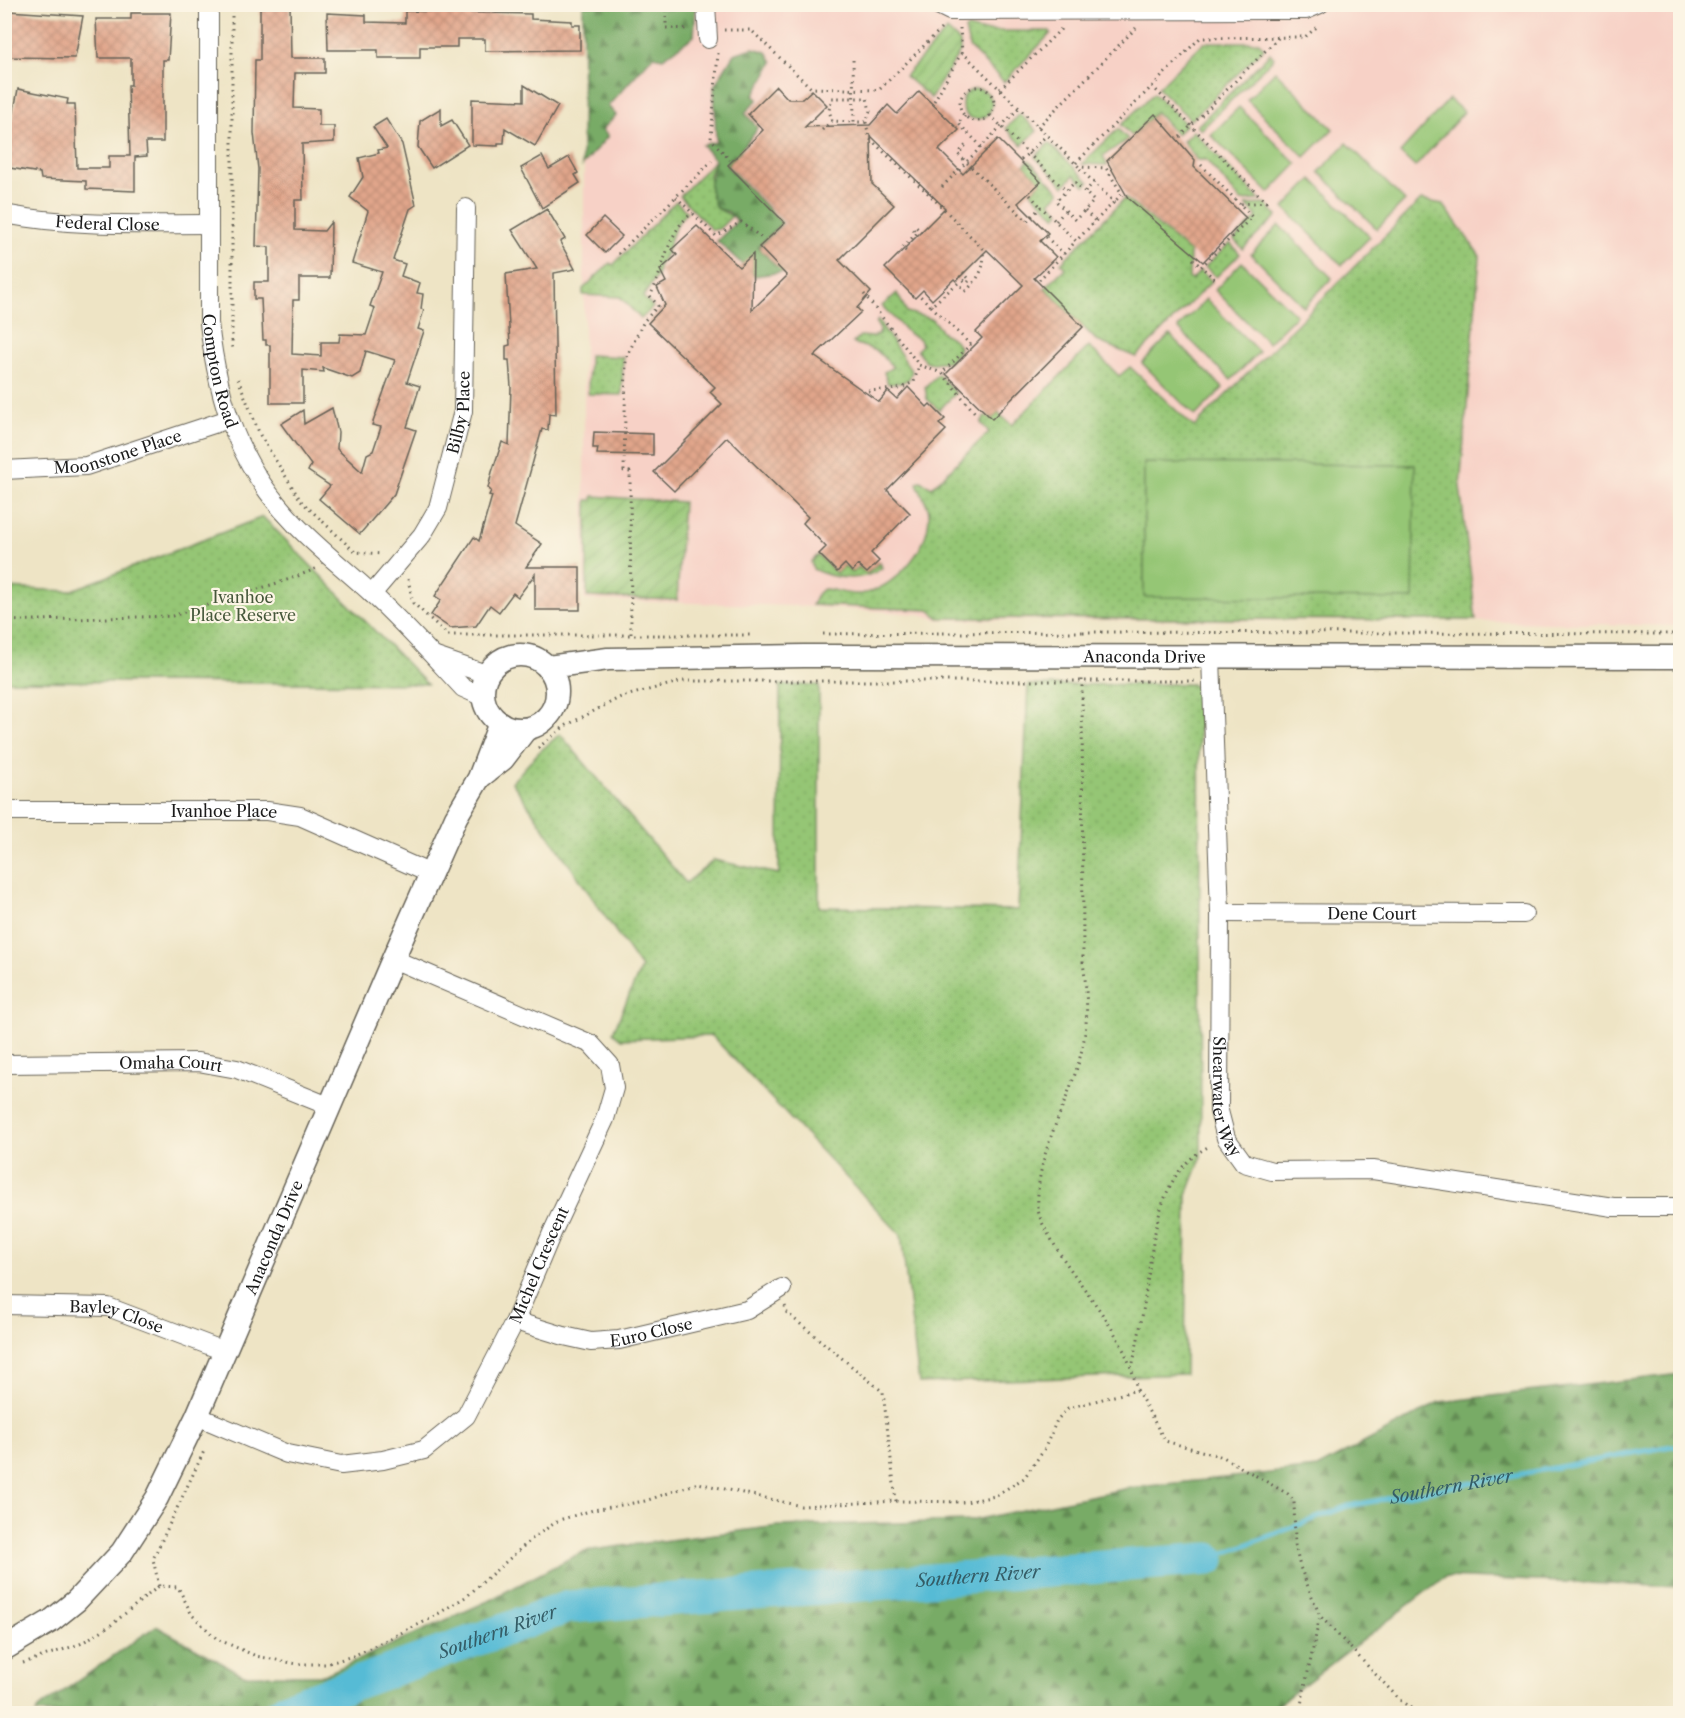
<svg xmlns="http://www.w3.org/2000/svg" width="1685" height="1718" font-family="'Libre Caslon Text',serif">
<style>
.built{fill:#f7d1c6}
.grass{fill:url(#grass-dots);stroke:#587148;stroke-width:1.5}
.forest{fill:url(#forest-firs);stroke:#4a6441;stroke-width:1.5}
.garden{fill:url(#garden-furrows);stroke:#587148;stroke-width:1.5}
.pitch{fill:#95c675;stroke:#587148;stroke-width:1.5}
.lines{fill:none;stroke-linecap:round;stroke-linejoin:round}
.stream{stroke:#57bbd5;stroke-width:5}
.river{stroke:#57bbd5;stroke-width:33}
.building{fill:url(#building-cross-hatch)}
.minor-casing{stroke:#666257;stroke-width:20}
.major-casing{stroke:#666257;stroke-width:25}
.path{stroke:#666257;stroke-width:3;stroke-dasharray:1.5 4.5;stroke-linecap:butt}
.minor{stroke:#fff;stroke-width:18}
.major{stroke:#fff;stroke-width:22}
.labels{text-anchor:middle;stroke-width:4.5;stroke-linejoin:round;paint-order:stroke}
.street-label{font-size:16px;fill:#1c1c1c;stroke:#fcf5e5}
.park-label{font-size:16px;fill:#46583b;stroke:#fcf5e5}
.water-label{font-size:18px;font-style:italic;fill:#345c66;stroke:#fcf5e5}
</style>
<defs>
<pattern id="grass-dots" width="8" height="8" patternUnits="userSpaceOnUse" patternTransform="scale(1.5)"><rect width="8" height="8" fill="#95c675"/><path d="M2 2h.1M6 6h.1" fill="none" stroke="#80aa65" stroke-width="1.8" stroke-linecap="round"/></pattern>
<pattern id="forest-firs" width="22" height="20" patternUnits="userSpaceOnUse" patternTransform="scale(1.5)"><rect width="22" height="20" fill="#78ab66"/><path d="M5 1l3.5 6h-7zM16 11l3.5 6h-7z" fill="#628a53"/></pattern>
<pattern id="garden-furrows" width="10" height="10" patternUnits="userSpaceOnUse" patternTransform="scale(1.5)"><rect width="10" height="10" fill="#95c675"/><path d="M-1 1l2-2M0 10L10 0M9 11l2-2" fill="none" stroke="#80aa65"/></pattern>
<pattern id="building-cross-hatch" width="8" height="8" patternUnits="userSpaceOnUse" patternTransform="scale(1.5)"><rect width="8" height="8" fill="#e1a68b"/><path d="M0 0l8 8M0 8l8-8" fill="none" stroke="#c08e77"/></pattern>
</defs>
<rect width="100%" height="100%" fill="#fcf5e5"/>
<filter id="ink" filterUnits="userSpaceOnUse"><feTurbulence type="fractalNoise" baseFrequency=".0167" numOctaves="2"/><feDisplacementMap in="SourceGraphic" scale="12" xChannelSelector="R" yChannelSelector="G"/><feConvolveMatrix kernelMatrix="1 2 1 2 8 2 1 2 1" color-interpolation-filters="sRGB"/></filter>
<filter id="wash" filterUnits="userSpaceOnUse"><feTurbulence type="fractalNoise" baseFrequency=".008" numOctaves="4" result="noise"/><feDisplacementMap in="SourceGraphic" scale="24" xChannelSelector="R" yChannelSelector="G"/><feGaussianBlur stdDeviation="1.35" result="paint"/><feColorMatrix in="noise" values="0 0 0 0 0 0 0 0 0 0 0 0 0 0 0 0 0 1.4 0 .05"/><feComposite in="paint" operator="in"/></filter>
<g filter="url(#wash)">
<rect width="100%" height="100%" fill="#eee4c5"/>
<polygon class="built" points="584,5 1680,5 1680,626 1462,621 939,620 920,614 796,606 584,600"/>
<g class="grass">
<polygon points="968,28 980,31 1050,31 1051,33 1004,82 969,47 965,29"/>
<polygon points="1204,42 1259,42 1264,48 1191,120 1158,88"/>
<polygon points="1270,53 1274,58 1201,130 1197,126"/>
<circle cx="977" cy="104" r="15"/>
<polygon points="1154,93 1186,124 1177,135 1156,112 1132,136 1121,125"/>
<polygon points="1020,114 1037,131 1022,145 1006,128"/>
<polygon points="1118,129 1128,139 1103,156 1107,165 1082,164"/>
<polygon points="1193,131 1260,200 1241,201 1206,160 1197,160 1183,141"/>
<polygon points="1049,143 1089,182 1085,186 1074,175 1064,186 1035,157"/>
<polygon points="715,160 709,175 716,208 732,216 719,229 712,230 680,196"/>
<polygon points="1029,160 1060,192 1050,202 1060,212 1056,217 1031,192 1041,182 1024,165"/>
<polygon points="1125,198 1190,252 1189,278 1192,280 1200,271 1212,281 1136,357 1097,341 1045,288 1065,268 1061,263"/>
<path d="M1421,200L1443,204L1480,256L1460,486L1476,620L939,618L929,610L812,605L818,593L824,589C835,589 846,595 860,594C894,589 928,551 929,516C930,503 919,494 917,482L921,481L932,487L989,432L981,423L985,416L992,419L998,413L1012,425L1089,346L1119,376L1130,367L1194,427Z"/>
<path d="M676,201L687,212C668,229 673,250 658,266V274L643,297L653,307L641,319L620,297L583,295V289L610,263L613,265Z"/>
<polygon points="1266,204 1277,216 1243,249 1234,240 1257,217 1246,205"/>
<polygon points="1230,243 1240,254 1216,277 1205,267"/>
<polygon points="897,293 907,312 932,319 943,333 955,340 959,347 957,353 950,361 932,363 925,361 917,350 922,345 920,339 909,334 882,306"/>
<polygon points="878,320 912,371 909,379 901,383 888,384 884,372 893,367 877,351 853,343 860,336 873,337 879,334 880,330 876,323"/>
<polygon points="589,355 623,357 622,395 588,394"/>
<polygon points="938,374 956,393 939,410 927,399 925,387"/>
<polygon points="263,517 427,684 5,681 5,588 70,591"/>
<path d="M818,555L836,573L845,566L852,573L859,567L867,574L880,562L882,568C863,583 833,579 813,569L811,562Z"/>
<polygon points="1192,684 1199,690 1201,1158 1187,1195 1185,1374 919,1383 901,1235 712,1036 621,1039 613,1032 641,968 512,782 538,753 560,734 686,883 714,860 779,874 780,685 819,685 819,907 1018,910 1028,685"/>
</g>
<g class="forest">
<polygon points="583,5 696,5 694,36 663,58 653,56 608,106 616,115 602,130 608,136 582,166"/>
<path d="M753,48L767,52L773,62L754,96L758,99L745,113L757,127L755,133L727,166L782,223L758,247L777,267L803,244L789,271L755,276L717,241L737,221L729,212L716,208C706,183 710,184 715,160L702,145L716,142L714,86L734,54Z"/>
<polygon points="1680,1374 1680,1587 1445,1577 1267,1713 36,1713 38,1709 156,1626 243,1675 324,1675 488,1601 584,1551 778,1526 969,1521 1129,1488 1317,1468 1440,1402"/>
</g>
<g class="garden">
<polygon points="947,30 960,42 960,52 931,98 905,76"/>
<polygon points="593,496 683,502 677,600 587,597 587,500 592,500"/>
</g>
<g class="pitch">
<polygon points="1275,71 1333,129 1305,157 1247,100"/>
<polygon points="1449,99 1464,112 1415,167 1400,153"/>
<polygon points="1239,107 1297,164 1269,193 1211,135"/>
<polygon points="1347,143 1405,201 1377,229 1319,172"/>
<polygon points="1312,179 1370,237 1342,265 1284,208"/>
<polygon points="1279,225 1332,278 1304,307 1251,254"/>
<polygon points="1242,262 1296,315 1268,343 1215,290"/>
<polygon points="1206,299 1259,352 1231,380 1178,328"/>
<polygon points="1170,335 1223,388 1195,416 1142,363"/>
<polygon points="1144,463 1415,465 1413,599 1144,597"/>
</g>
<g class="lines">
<path class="stream" id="s1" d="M1209,1559L1348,1506L1672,1446L1680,1447"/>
<path class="river" id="s2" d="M279,1714L289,1707L568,1607L1209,1559"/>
</g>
<g id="blocks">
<g class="building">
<polygon points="260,4 290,4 291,58 325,58 325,73 295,73 294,108 319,109 319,126 334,126 334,142 302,144 303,200 295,200 295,230 324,231 331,222 330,278 299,278 299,300 293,300 292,354 321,356 321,342 339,342 340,334 366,335 375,308 370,306 382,272 352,263 368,211 350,197 363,177 359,158 379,153 378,150 387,148 373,127 386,119 402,144 416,205 410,209 393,260 405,264 401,276 420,283 417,293 423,294 421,309 424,310 418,329 424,331 407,382 420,386 407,427 416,430 394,494 360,534 319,499 330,486 308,471 311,465 281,424 303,410 304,424 332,408 338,432 337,449 362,472 367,454 373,451 381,427 372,425 395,360 366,351 360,373 352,378 323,368 324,372 303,370 303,403 270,403 270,345 266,345 266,340 263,340 261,299 254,299 254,282 269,282 269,247 256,246 258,169 254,133 255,60 260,60"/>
<polygon points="8,11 83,16 75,58 4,57 4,15 8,15"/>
<polygon points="405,11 531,14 531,19 572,21 572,25 580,25 580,50 485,51 485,39 457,39 457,47 420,47 420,58 378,58 378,50 328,50 327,13 366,15 366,22 405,23"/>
<polygon points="131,13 171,13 168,60 163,60 163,142 146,142 147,156 135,157 135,191 86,189 86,181 41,179 40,173 4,167 4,120 12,121 18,89 68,99 67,104 75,104 77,168 109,168 109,156 130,156 128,85 131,85 131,58 98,58 96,19 131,19"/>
<polygon points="524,85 558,106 535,146 505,128 504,143 498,143 498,146 472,145 472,99 524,101"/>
<polygon points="776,86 788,99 802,99 812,90 827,105 805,127 870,125 888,105 897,114 919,91 959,130 939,150 963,174 998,139 1041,182 1018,203 1048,233 1040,241 1056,257 1034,278 1083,327 992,419 946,374 982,338 976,332 1023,285 987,250 956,281 954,279 932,300 923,290 915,298 885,268 945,208 871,136 872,184 894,205 839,260 871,292 857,308 861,312 814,356 879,402 888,391 897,399 908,387 927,407 930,404 945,419 939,424 946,430 887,490 910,513 871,553 879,561 867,573 858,565 852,572 845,564 837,572 819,554 826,547 803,523 808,517 727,437 674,491 654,472 722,404 710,392 715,387 648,323 665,305 657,287 666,282 660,270 677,255 672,249 697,226 739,267 753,254 752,310 787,276 759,247 785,223 728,165 763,130 748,114"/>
<polygon points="441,108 441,126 452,120 468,145 432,168 418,147 420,121"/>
<polygon points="1155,114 1195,160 1194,167 1246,218 1203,262 1128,198 1107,161"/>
<polygon points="542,156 549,169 569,157 578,173 575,175 580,183 542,208 521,168"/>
<polygon points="547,209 565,239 560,242 575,269 554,273 556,415 549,414 548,430 542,429 515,526 542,544 526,567 580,567 580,610 535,610 535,574 518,597 513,593 499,612 490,605 476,626 450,628 431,615 441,600 435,596 474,537 479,541 492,496 489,495 491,491 488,488 492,472 502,442 509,445 511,387 509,360 506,360 506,346 510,345 506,274 537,269 512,230"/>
<polygon points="603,218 622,236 605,253 587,235"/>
<polygon points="594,432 653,434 653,455 597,454 598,448 593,448"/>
</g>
</g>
</g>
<g filter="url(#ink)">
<use href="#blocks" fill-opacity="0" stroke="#666257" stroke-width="1.5"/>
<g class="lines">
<defs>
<g id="minor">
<path id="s3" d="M209,4V323C218,402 239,467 296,525C319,549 346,570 371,593C403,622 433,656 463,688L483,697"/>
<polyline points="706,4 708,39"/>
<polyline points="936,4 950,11 1306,10 1320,4"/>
<path id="s4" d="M4,214C72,227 140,224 209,224"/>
<path id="s5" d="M4,470L86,466L229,419"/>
<path id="s6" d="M372,594L422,535L438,508L463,411L466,208"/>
<polyline points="436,657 486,674"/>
<path id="s7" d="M1211,657L1220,913L1219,1111L1226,1138L1244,1163L1272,1171L1373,1170L1613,1207H1680"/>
<path id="s8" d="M4,811H267L300,816L431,874"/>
<path id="s9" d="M1220,913L1524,914"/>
<path id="s10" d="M5,1064L198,1062L237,1069L331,1107"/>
<path id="s11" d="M4,1305L108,1307L224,1351"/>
<path id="s12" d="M515,1321L564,1336L591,1342L619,1340L747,1310L782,1288"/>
<path id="s13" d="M197,1416L287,1454L341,1465L383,1460L424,1450L466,1416L515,1321L552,1233L605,1119L614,1088L610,1065L591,1044L393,959"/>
</g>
<g id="major">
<circle cx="520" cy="692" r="37"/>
<path id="s14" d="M548,667L608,659L804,656L1680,657"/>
<polyline points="480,777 503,759 526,729"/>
<path id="s15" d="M4,1649L51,1621L76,1601L122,1552L157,1498L197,1416L393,959L456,817L479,778L500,723"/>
</g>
</defs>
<use href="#minor" class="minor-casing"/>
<use href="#major" class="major-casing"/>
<g class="path">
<polyline points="232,4 232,349"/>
<polyline points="666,4 666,28 690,29"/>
<polyline points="960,28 962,52 1079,167 1106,168 1122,194 1076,241 1041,207 1027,221 958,154 966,145"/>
<polyline points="724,30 751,30 811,88 879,90 944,26"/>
<polyline points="718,53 711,139 730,160"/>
<polyline points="1152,86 1266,202 1240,204 1252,217 1201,267 1216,280"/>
<circle cx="977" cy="104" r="17"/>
<polyline points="1000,89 1062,28"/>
<polyline points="934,101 962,52"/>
<polyline points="990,115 1066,191"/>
<polyline points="965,116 958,123 986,151"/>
<polyline points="832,121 829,110 832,98 867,98 870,111 866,122 854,122"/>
<path d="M866,122L869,138L932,197L982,248C987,266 979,278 966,291L958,283L931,306L919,295"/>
<polyline points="1038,127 1136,28"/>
<polyline points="822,130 832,121 854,122 853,57"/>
<polyline points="1180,137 1279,37"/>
<polyline points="1021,160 1047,135"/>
<polyline points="1076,163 1200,38 1305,37 1318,26"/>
<polyline points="1201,165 1240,204"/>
<polyline points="1080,169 1115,203"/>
<polygon points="1075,182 1094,201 1075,220 1056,201"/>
<polyline points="942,187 1019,108"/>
<polyline points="1085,192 1094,182"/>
<polyline points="1030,195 1041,207"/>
<polyline points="676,197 716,236 741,222 763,239"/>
<polyline points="1085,211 1096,222"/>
<polyline points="1056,221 1065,211"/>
<polyline points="1046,237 1064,254"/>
<polyline points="906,251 902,248 917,233 913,229 916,227 923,233"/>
<polyline points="618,254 712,161"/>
<polyline points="1193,259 1201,267"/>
<polyline points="959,276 967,283 970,280 963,272"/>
<polyline points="1039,280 1076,241"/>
<polyline points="864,294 919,365 942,373"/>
<polyline points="931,306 972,346"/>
<polyline points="971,344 942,373 976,414"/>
<polyline points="238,379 260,435 301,501 355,552 382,554"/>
<polyline points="868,391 898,389 914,382 919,365"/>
<polyline points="408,579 413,603 448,635 750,635"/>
<polyline points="4,621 172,616 290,579 318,568"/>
<polyline points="1083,632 1680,634"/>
<path d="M631,634L630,472L624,471L626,358L644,321L658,306L650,296C664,271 667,229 693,213"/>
<polyline points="823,634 1083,632 1083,636"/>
<polyline points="538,748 565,726 621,697 683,681 1196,681"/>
<polyline points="785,1306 787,1313 883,1392 896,1501"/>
<path d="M1133,1363C1138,1339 1143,1315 1146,1290C1154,1239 1157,1171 1210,1146"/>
<polyline points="1137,1390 1165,1441 1223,1457 1288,1494 1294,1501 1295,1545 1300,1567 1320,1616 1401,1701 1419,1714"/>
<polyline points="159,1586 153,1559 205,1449"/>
<path d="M23,1663L80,1644L111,1625L159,1586L178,1587L192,1615L217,1639L256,1656L297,1664H326L353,1656L428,1620L467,1596L533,1538L559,1520L593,1510L645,1501L698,1483L801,1506L896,1501L966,1502L995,1496L1024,1478L1044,1450L1057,1420L1068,1408L1137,1390C1126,1333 1083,1293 1054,1244C1048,1233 1038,1219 1038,1207C1035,1151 1071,1101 1082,1049C1089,1019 1087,992 1083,962L1082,675"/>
<polyline points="1299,1714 1320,1616"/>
</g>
<use href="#minor" class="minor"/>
<use href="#major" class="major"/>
</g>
</g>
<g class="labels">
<g class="street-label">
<text dy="6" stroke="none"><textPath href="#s4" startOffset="104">Federal Close</textPath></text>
<text dy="6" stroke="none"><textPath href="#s3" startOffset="368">Compton Road</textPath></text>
<text dy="6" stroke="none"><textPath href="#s6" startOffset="207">Bilby Place</textPath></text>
<text dy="6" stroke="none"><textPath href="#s5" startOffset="116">Moonstone Place</textPath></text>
<text dy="6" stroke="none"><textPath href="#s14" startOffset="597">Anaconda Drive</textPath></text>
<text dy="6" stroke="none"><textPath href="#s8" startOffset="220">Ivanhoe Place</textPath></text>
<text dy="6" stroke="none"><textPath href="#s9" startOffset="152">Dene Court</textPath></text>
<text dy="6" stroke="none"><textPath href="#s10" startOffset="166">Omaha Court</textPath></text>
<text dy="6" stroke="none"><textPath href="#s7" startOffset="441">Shearwater Way</textPath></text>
<text dy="6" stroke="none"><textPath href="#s15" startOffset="504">Anaconda Drive</textPath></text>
<text dy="6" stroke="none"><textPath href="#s13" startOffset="459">Michel Crescent</textPath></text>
<text dy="6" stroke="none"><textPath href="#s11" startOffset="114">Bayley Close</textPath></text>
<text dy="6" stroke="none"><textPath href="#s12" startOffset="140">Euro Close</textPath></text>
</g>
<g class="park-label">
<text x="243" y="603">Ivanhoe<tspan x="243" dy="18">Place Reserve</tspan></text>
</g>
<g class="water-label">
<text dy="6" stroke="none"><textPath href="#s1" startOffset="254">Southern River</textPath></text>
<text dy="6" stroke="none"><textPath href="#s2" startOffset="720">Southern River</textPath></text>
<text dy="6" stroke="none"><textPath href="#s2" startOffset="234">Southern River</textPath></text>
</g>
</g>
<rect width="1685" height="1718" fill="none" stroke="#fcf5e5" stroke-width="24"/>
</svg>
